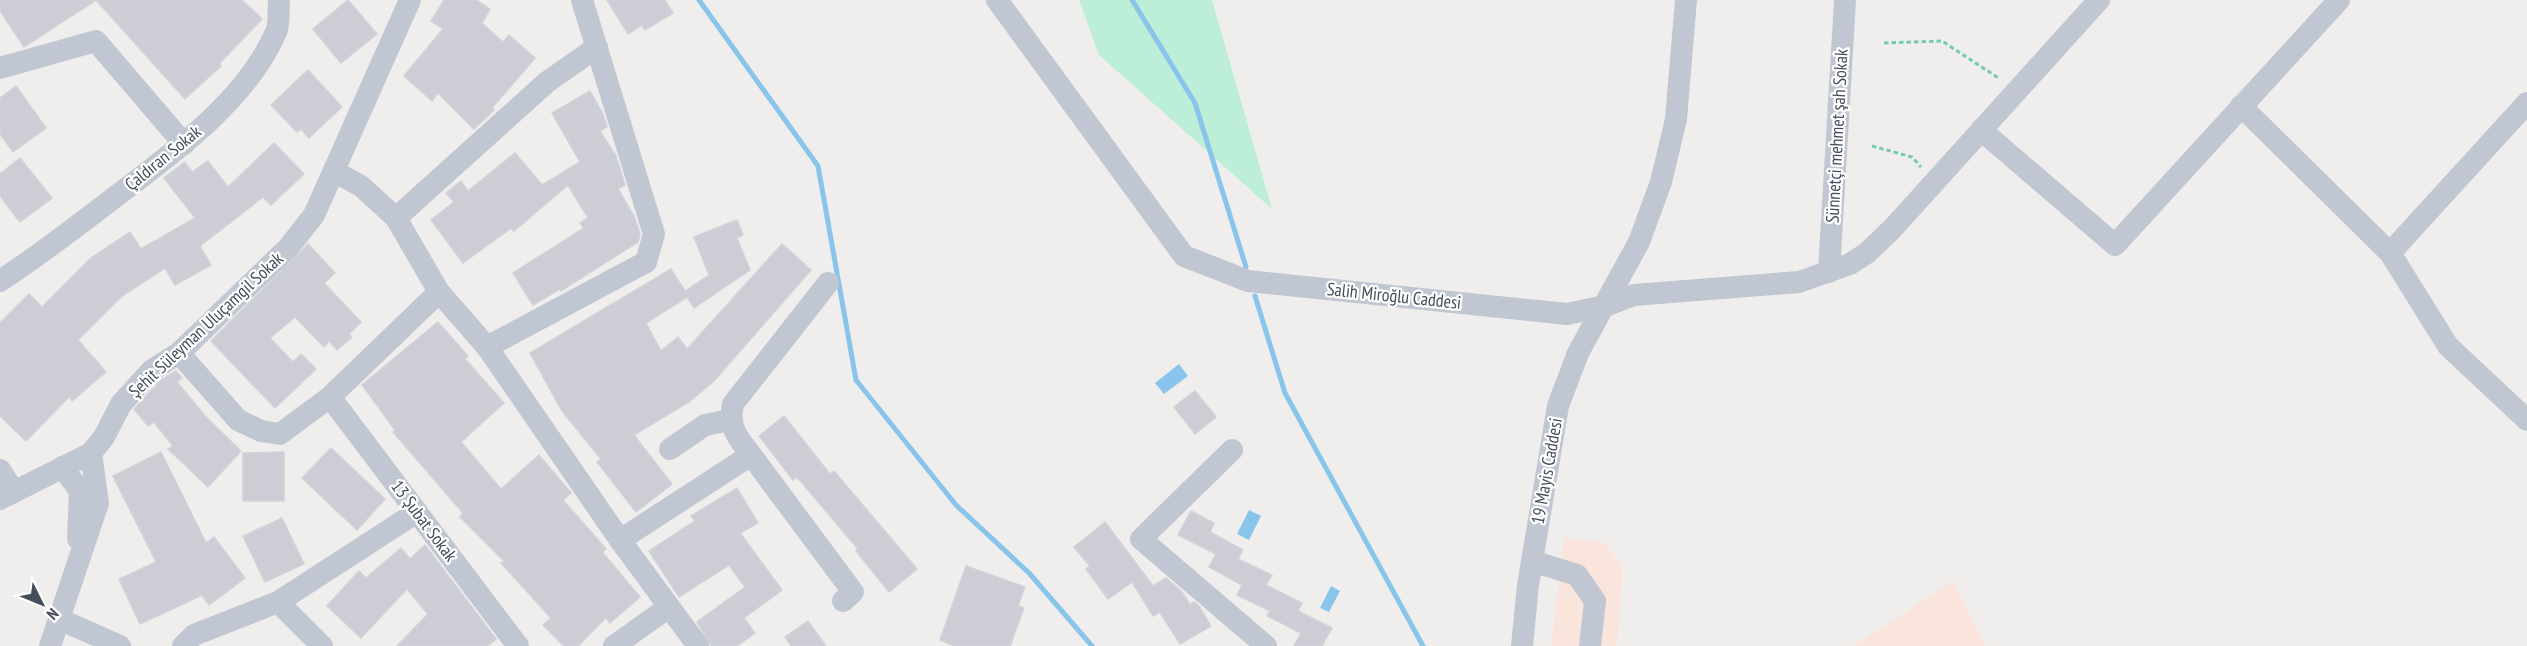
<svg xmlns="http://www.w3.org/2000/svg" width="2527" height="646" font-family="'PT Sans Narrow',sans-serif">
<style>
.medical{fill:#fae5dd}
.green{fill:#bceed8}
.water{fill:#89c5ea}
.lines{fill:none;stroke-linecap:round;stroke-linejoin:round}
.stream{stroke:#89c5ea;stroke-width:5}
.building{fill:#cdced5;stroke:#d1d2d9;stroke-width:1.5}
.path{stroke:#74cbaf;stroke-width:3;stroke-dasharray:4.5 3;stroke-linecap:butt}
.minor{stroke:#c1c7d2;stroke-width:22}
.labels{text-anchor:middle;stroke-width:4.5;stroke-linejoin:round;paint-order:stroke}
.street-label{font-size:18px;fill:#464d5a;stroke:#fff}
</style>
<rect width="100%" height="100%" fill="#f0eeed"/>
<g class="medical">
<polygon points="1564,537 1605,543 1623,567 1617,646 1551,646"/>
<polygon points="1953,581 1986,646 1853,646"/>
</g>
<polygon class="green" points="1079,0 1212,0 1272,209 1099,55"/>
<g class="water">
<polygon points="1179,364 1188,376 1164,394 1155,383"/>
<polygon points="1249,510 1261,516 1249,540 1237,534"/>
<polygon points="1331,586 1340,591 1329,612 1320,608"/>
</g>
<g class="lines">
<g class="stream">
<polyline points="699,0 818,166 856,380 956,505 1029,573 1092,646"/>
<polyline points="1132,0 1195,103 1246,267"/>
<polyline points="1255,296 1285,393 1423,646"/>
</g>
</g>
<g class="building">
<polygon points="0,0 242,0 262,19 219,64 221,66 185,99 96,0 24,47 0,11"/>
<polygon points="348,0 377,34 341,63 313,29"/>
<polygon points="444,0 476,0 490,9 482,23 503,42 509,35 535,58 492,108 494,110 474,129 438,93 432,101 404,76 443,29 431,21"/>
<polygon points="607,0 665,0 673,13 645,30 642,25 628,34"/>
<polygon points="308,70 342,107 309,138 301,129 297,132 271,105"/>
<polygon points="16,86 46,128 13,152 0,134 0,98"/>
<polygon points="590,91 603,114 607,127 600,131 616,156 625,185 618,189 634,216 640,234 638,242 561,291 560,289 533,305 513,273 584,228 580,223 588,218 568,185 514,231 511,228 463,263 431,220 454,202 446,193 461,181 468,191 515,153 542,185 580,162 552,113"/>
<polygon points="274,143 304,174 271,205 263,197 200,246 211,265 175,285 165,268 122,296 78,340 106,372 72,401 69,397 26,441 0,416 0,323 29,294 42,307 91,258 130,232 141,249 195,218 164,178 185,162 192,172 208,161 228,187"/>
<polygon points="20,158 52,198 20,222 0,196 0,174"/>
<polygon points="737,220 743,235 737,238 750,270 694,308 687,297 646,323 661,351 678,337 687,349 782,244 811,270 714,381 689,402 634,435 672,484 636,512 597,462 601,459 562,411 530,353 671,269 685,291 709,275 694,237"/>
<polygon points="308,244 335,273 324,283 361,322 349,334 352,337 337,350 329,341 324,347 295,317 270,338 293,362 301,354 316,369 275,408 211,341"/>
<polygon points="438,322 468,356 465,359 504,403 461,442 501,489 539,455 571,493 563,500 606,549 602,552 640,597 610,623 606,618 578,646 564,646 543,625 551,618 501,563 504,561 460,517 463,513 393,432 395,430 362,385"/>
<polygon points="176,371 182,378 177,382 206,417 241,451 208,487 168,449 173,446 154,422 148,426 134,409 161,380"/>
<polygon points="1195,391 1216,417 1195,434 1174,407"/>
<polygon points="784,416 830,474 834,471 917,569 889,592 856,551 858,549 797,477 793,480 759,436"/>
<polygon points="331,448 385,499 357,530 302,478"/>
<polygon points="161,452 206,543 214,537 245,578 209,605 202,595 140,624 119,579 156,562 113,476"/>
<polygon points="284,452 284,501 243,501 243,453"/>
<polygon points="737,488 758,523 740,533 782,590 744,618 755,633 737,646 711,646 697,622 745,587 729,565 679,597 649,551 695,521 691,516"/>
<polygon points="1191,511 1214,523 1210,532 1243,550 1238,559 1272,575 1266,585 1302,603 1298,611 1332,628 1322,646 1294,646 1301,633 1267,616 1270,611 1237,595 1242,585 1209,567 1216,554 1178,535"/>
<polygon points="282,518 304,564 265,582 243,536"/>
<polygon points="1105,522 1153,586 1166,578 1182,592 1190,605 1194,602 1199,606 1211,626 1180,644 1160,612 1153,616 1132,582 1108,599 1086,569 1090,566 1074,547"/>
<polygon points="425,545 496,639 488,646 397,646 428,614 407,589 361,638 327,606 359,571 366,578 401,548 410,559"/>
<polygon points="966,566 1025,587 1018,606 1024,608 1010,646 955,646 940,640"/>
<polygon points="808,621 826,646 791,646 785,637"/>
</g>
<g class="lines">
<g class="path">
<polyline points="1884,43 1942,41 2000,79"/>
<polyline points="1872,146 1912,157 1921,167"/>
</g>
<g class="minor">
<polyline points="997,0 1184,256 1248,281 1567,314 1605,306 1634,295 1799,282 1850,264 1867,253 1893,228 2099,0"/>
<polyline points="0,68 96,41 184,144"/>
<polyline points="2241,106 2390,253 2448,346 2527,420"/>
<polyline points="1981,130 2115,245 2339,0"/>
<polyline points="335,172 361,186 396,218 439,292 487,347 620,540 698,646"/>
<polyline points="396,218 547,82 597,47"/>
<polyline points="2390,253 2527,103"/>
<polyline points="1829,272 1845,0"/>
<path d="M0,281C40,255 77,226 115,197C173,153 246,101 276,32C280,23 278,10 279,0"/>
<polyline points="487,347 646,262 654,234 582,0"/>
<polyline points="179,353 238,420 261,431 280,434 330,397 439,292"/>
<polyline points="330,397 518,646"/>
<polyline points="670,449 705,425 730,420"/>
<polyline points="1232,450 1141,539 1266,646"/>
<path d="M751,455C737,436 728,428 733,404L828,283"/>
<polyline points="62,467 80,491 78,539"/>
<polyline points="0,470 14,492"/>
<polyline points="0,499 91,453 104,437 121,404 152,370 179,353 288,248 314,215 410,0"/>
<polyline points="620,540 751,455 853,592 843,601"/>
<polyline points="1532,561 1577,575 1595,601 1590,646"/>
<polyline points="278,602 322,646"/>
<polyline points="59,619 120,646"/>
<polyline points="50,646 98,503 91,453"/>
<polyline points="183,646 194,635 278,602 417,512"/>
<polyline points="614,646 669,607"/>
<polyline points="1522,646 1528,585 1558,406 1578,353 1639,242 1661,182 1676,119 1686,0"/>
</g>
</g>
<g class="labels">
<g class="street-label">
<text transform="translate(1837 136) rotate(-87)" y="6">Sünnetçi mehmet şah Sokak</text>
<text transform="translate(163 158) rotate(-39)" y="6">Çaldıran Sokak</text>
<text transform="translate(1394 296) rotate(6)" y="6">Salih Miroğlu Caddesi</text>
<text transform="translate(206 325) rotate(-43)" y="6">Şehit Süleyman Uluçamgil Sokak</text>
<text transform="translate(1547 471) rotate(-80)" y="6">19 Mayis Caddesi</text>
<text transform="translate(424 521) rotate(53)" y="6">13 Şubat Sokak</text>
</g>
</g>
<g transform="translate(42 604) rotate(133)" stroke="#ffffff" stroke-width="4.5" paint-order="stroke">
<path d="M0-4.5L10 22L0 15L-10 22Z" fill="#464d5a"/>
<text y="-9" font-size="16" font-weight="bold" text-anchor="middle" fill="#464d5a">N</text>
</g>
</svg>
